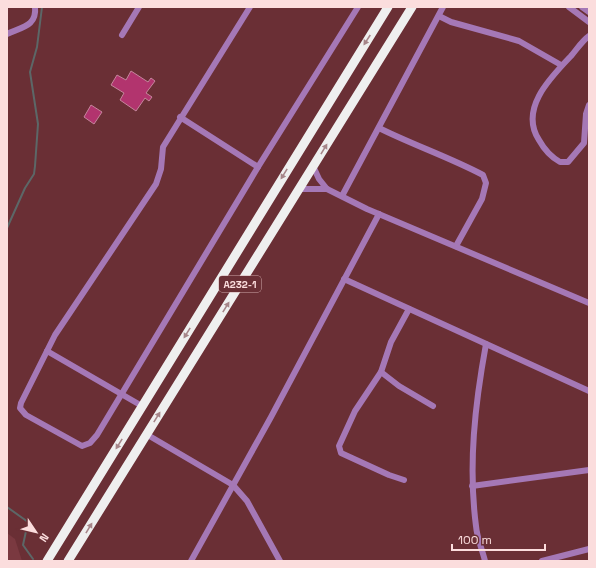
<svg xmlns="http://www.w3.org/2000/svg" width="596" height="568" font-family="'Space Grotesk',sans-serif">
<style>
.built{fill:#7a3940}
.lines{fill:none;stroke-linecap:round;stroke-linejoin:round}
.stream{stroke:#5c6767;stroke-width:2}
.building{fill:#b2346e;stroke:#c5859c}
.minor{stroke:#a578b6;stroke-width:6}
.highway{stroke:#efefef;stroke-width:9}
.oneway{fill:#a68589}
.labels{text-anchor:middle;stroke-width:3;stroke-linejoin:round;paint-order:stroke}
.shield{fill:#6a2f35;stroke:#d0a9ab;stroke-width:1}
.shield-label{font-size:10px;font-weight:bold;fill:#fbdddd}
</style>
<rect width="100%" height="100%" fill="#6a2f35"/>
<polygon class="built" points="7,533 15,539 22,561 7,561"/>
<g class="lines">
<g class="stream">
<polyline points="7,228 25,188 34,174 35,166 38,124 30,72 37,47 42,7"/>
<polyline points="7,507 28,522 23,545 33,559"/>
</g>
</g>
<g class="building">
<polygon points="131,71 148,82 151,78 155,81 146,93 152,97 149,101 145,98 136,111 120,100 124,93 111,85 117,75 126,80"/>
<polygon points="91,105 102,112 94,124 84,117"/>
</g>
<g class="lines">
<g class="minor">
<polyline points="250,7 163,147 161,169 156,184 55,335 21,403 20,408 26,415 82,446 90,443 97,435 258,167 358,7"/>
<polyline points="569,7 589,22"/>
<polyline points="582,7 589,12"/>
<polyline points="439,16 451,22 519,41 561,65"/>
<path d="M7,34C22,27 37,26 35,7"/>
<polyline points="122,35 139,7"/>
<path d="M589,36C582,41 577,49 571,56C550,78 519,109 539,140C544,149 551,157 560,162H568L584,143L586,114L589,105"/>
<polyline points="180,117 258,167"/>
<path d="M379,128C413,145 449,157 483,175L486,183L482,199L456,246"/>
<polyline points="313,166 319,179 327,189 367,209 589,303"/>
<polyline points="299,189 327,189"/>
<polyline points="342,196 443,7"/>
<polyline points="344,279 589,391"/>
<polyline points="47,351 142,406"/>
<polyline points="381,372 399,386 433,406"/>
<polyline points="146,434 233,485 247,501 280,561"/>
<polyline points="404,480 389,475 341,453 339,446 355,411 381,372 391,342 409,309"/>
<polyline points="472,486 589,470"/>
<polyline points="191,561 271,417 379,214"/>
<path d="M485,561C482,549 477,538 476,526C468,465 475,404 486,344"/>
<polyline points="542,561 589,549"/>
</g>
<g class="highway">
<polyline points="47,561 388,7"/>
<polyline points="68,561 412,7"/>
</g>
</g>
<defs><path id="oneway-solid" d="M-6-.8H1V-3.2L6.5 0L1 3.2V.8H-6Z"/></defs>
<g class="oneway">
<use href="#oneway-solid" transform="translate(367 40) rotate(123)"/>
<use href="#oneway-solid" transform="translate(324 149) rotate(-59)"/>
<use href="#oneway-solid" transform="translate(284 174) rotate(122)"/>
<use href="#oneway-solid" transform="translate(226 307) rotate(-58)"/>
<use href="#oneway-solid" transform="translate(187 333) rotate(122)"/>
<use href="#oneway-solid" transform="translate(157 417) rotate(-58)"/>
<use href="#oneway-solid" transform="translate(119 444) rotate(122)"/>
<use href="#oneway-solid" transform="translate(89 528) rotate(-59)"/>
</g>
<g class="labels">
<rect class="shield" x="219" y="276" width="42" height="16" rx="3"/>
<g class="shield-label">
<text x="240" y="288">A232-1</text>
</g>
</g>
<rect width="596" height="568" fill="none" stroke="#fbdddd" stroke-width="16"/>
<g transform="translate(36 532) rotate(125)" stroke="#6a2f35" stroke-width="3" paint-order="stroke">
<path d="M0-3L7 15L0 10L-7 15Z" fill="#fbdddd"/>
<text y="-6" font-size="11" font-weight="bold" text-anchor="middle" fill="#fbdddd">N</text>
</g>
<path d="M452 544v6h93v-6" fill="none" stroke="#fbdddd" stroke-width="2"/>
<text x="458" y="544" font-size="12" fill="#fbdddd" stroke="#6a2f35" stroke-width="3" paint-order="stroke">100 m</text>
</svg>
